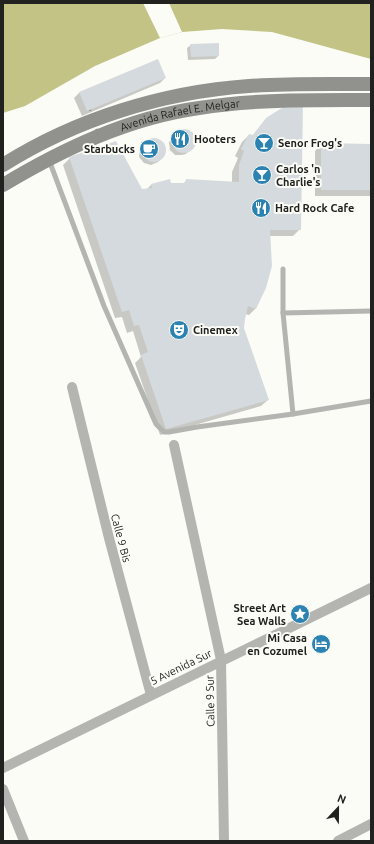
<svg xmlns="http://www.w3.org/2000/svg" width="374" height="844" font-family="Ubuntu,sans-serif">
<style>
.water{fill:#c2c385}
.pier{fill:#fbfcf6}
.shadow{fill:#0003}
.building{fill:#d5dade}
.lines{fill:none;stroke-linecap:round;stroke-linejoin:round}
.lane{stroke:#b4b4b1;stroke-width:5}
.street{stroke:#b4b4b1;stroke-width:10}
.secondary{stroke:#91918d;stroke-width:14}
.path-bridge{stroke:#8e8f8b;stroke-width:2.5;stroke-dasharray:1 3;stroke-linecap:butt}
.labels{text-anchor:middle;stroke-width:4;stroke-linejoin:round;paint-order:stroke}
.street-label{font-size:11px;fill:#21211f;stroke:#fbfcf6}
.poi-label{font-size:11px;font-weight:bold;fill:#21211f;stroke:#fbfcf6;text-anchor:start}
</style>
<rect width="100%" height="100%" fill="#fbfcf6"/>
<polygon class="water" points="3,3 371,3 371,59 272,32 222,29 182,32 160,38 95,66 25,106 3,113"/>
<polygon class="pier" points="143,3 169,3 182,32 160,38"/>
<g class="shadow">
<polygon points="191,45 218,56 215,59 188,60 187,48"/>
<polygon points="157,60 165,78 160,83 82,116 74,98 79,93"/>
<polygon points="266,119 300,229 293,236 269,236 256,308 249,315 245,314 243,328 268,400 261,406 160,435 135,363 141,357 133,331 127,333 122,317 115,318 63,165 70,158 141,190 146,190 151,185 183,184 187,180 232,183 232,172 238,158 235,156 242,142 249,135 252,136"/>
<polygon points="184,130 187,130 193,135 195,141 194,145 186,154 182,155 175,155 170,150 169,142 177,132"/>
<polygon points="152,139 159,140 162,142 165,149 165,152 161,159 158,162 151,165 144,163 139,157 140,150 148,140"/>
<polygon points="322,144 371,145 371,196 315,196 315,151"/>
</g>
<g class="building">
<polygon points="219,43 219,56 191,57 190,44"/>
<polygon points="158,59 166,78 87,111 79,92"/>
<polygon points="303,102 301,230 270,230 272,266 266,288 256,309 248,306 245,319 244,328 269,400 166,429 141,355 148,352 139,325 134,326 129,310 122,312 69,157 116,141 142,189 152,188 151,184 170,179 171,183 185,183 186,179 239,182 239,165 244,151 241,149 249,134 253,135 266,118 285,106"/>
<circle cx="184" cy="141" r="12"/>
<circle cx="154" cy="150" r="12"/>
<polygon points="321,143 371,144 371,190 321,190"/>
</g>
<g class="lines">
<g class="lane">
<polyline points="49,160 104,306 156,424 164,432 169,432 197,427 293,414 371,401"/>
<polyline points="283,269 283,313 293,414"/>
<polyline points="283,313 371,311"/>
</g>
<g class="street">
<polyline points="72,387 109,538 151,695"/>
<polyline points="174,445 221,660 224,841"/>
<polyline points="3,768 371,588"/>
<polyline points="3,789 24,841"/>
<polyline points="338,841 371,824"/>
</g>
<g class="secondary">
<path d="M3,165C76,119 163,92 249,86C290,83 331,84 371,84"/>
<path id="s1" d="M3,185C63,149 128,118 199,108C256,99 313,100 371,100"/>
</g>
<polyline class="path-bridge" points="90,110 101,143"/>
</g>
<defs>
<symbol id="restaurant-disc" viewBox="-11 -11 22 22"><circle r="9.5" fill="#2c82b1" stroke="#fbfcf6"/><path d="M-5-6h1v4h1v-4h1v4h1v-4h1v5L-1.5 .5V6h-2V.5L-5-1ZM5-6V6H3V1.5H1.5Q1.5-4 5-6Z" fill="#fff"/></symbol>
<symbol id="bar-disc" viewBox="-11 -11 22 22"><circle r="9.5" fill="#2c82b1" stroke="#fbfcf6"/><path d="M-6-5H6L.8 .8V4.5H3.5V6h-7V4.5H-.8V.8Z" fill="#fff"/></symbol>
<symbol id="cafe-disc" viewBox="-11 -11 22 22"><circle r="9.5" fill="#2c82b1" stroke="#fbfcf6"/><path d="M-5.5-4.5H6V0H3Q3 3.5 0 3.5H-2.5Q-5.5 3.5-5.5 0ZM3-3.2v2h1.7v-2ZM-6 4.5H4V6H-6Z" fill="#fff"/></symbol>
<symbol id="theatre-disc" viewBox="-11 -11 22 22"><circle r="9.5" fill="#2c82b1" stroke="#fbfcf6"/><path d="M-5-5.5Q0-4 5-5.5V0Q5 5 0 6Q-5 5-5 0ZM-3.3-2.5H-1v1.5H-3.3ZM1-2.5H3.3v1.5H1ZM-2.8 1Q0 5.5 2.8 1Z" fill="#fff"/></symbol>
<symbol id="sight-disc" viewBox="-11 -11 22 22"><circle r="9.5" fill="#2c82b1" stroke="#fbfcf6"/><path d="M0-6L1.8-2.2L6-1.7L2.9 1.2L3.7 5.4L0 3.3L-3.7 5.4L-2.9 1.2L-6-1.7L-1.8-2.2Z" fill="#fff"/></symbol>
<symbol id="hotel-disc" viewBox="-11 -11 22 22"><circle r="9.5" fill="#2c82b1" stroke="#fbfcf6"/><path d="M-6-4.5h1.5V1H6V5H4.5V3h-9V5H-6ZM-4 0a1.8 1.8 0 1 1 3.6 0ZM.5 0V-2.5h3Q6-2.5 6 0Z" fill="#fff"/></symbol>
</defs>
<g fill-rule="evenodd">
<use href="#restaurant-disc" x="169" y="128" width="22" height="22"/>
<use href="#bar-disc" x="253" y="132" width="22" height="22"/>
<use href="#cafe-disc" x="138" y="138" width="22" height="22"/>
<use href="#bar-disc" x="251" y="164" width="22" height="22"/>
<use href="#restaurant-disc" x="250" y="197" width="22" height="22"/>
<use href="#theatre-disc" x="168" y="319" width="22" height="22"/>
<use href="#sight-disc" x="289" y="603" width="22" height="22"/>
<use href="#hotel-disc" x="310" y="633" width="22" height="22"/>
</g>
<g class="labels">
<g class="street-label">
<text dy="4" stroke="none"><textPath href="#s1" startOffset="192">Avenida Rafael E. Melgar</textPath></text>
<text transform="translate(121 538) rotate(75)" y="4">Calle 9 Bis</text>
<text transform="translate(181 667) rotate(-26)" y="4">5 Avenida Sur</text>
<text transform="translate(210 701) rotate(-91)" y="4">Calle 9 Sur</text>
</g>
<g class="poi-label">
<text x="194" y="143">Hooters</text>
<text x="278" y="147">Senor Frog's</text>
<text x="135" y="153" text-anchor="end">Starbucks</text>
<text x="276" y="173">Carlos 'n<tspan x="276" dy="13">Charlie's</tspan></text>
<text x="275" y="212">Hard Rock Cafe</text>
<text x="193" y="334">Cinemex</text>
<text x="286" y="612" text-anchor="end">Street Art<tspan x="286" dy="13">Sea Walls</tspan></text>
<text x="307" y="642" text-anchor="end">Mi Casa<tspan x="307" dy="13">en Cozumel</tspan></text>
</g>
</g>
<rect width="374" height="844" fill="none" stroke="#21211f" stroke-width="8"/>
<g transform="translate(338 808) rotate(22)" stroke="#fbfcf6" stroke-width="3" paint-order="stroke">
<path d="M0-3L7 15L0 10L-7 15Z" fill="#21211f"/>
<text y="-6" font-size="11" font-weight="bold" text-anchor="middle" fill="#21211f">N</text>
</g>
</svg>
